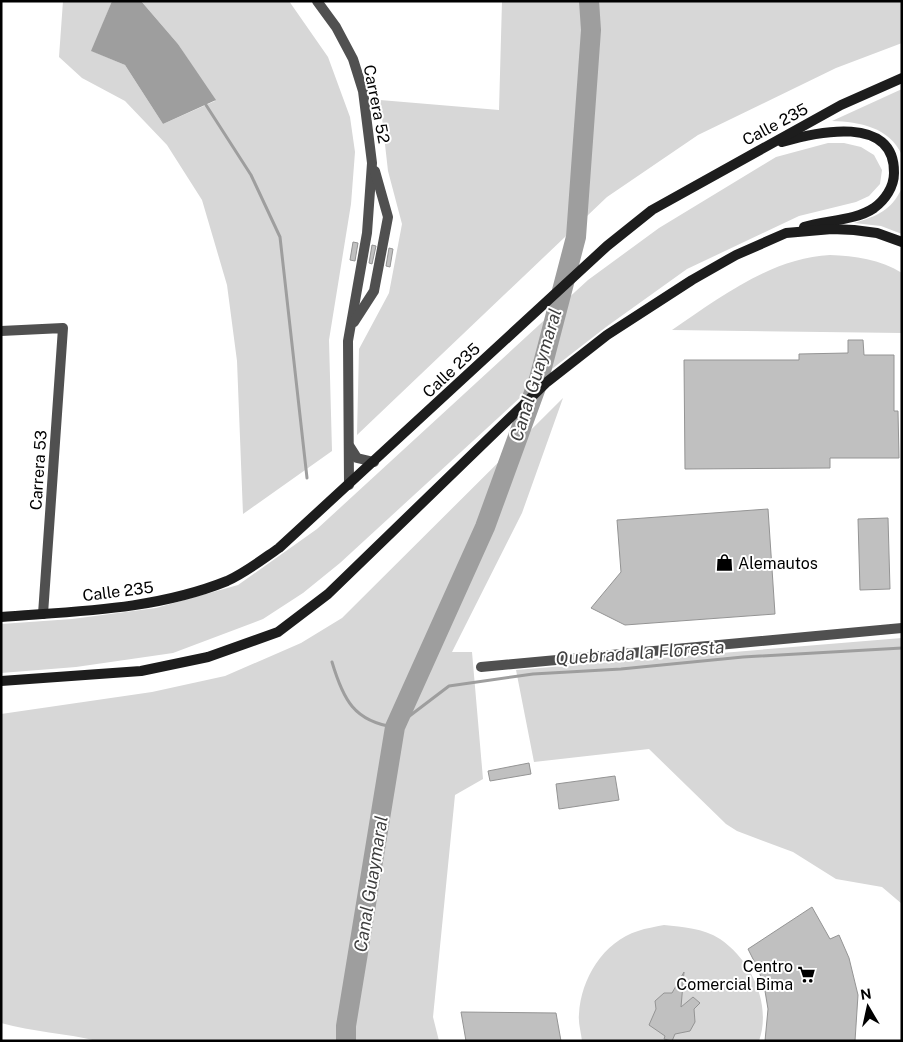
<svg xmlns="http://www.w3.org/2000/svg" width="903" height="1042" font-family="'Public Sans',sans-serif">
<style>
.green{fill:#d7d7d7}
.water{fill:#9e9e9e}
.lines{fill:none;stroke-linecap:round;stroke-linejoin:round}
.stream{stroke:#9e9e9e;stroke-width:3}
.river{stroke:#9e9e9e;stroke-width:20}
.building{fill:#c0c0c0;stroke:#949494}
.minor{stroke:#505050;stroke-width:10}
.secondary{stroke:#1d1d1d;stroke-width:10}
.labels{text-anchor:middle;stroke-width:4;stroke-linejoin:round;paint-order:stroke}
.street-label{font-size:16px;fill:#000;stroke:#fff}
.poi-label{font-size:16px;fill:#000;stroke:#fff;text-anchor:start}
.water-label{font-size:18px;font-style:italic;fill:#3f3f3f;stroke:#fff}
</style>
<rect width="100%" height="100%" fill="#fff"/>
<g class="green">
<polygon points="63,1 112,1 92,51 125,65 163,124 215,101 178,44 141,1 289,1 328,57 350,117 355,152 351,204 329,340 332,451 243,514 237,361 227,285 202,200 167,145 125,101 82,78 59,57"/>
<polygon points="502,1 902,1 902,43 836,68 698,135 607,197 357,435 359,349 389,293 402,224 388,171 380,100 499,110"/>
<path d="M902,89V155C889,127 860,122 832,121Z"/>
<polygon points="828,143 844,143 861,147 874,155 882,170 880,184 869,196 856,202 799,216 687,269 606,327 548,372 340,563 303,593 263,619 173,653 76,667 1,673 1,624 72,619 156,608 238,585 317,529 588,280 659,228 776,157"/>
<path d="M902,188V234L881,226L854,223C877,216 891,211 902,188Z"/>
<path d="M830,255C855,256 880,259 902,273V333L672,330C719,298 771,258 830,255Z"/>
<path d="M563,398L522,513L452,652H472L483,779L455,795L433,1017L439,1041H97C65,1033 33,1032 1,1023V714L152,692L225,676L301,643L342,618Z"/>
<polygon points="902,638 902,904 882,887 836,879 793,852 737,831 726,824 649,749 534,762 516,670"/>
<path d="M664,925C683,927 703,928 720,939C751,960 772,1004 759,1041H582C581,1032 578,1023 579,1014C581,979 603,942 638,931C646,928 655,927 664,925Z"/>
</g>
<polygon class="water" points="112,1 141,1 178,44 216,100 163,124 125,65 91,51"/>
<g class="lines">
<g class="stream">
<polyline points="206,105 251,175 280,237 307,478"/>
<path d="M332,662C343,699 354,722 395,727L449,686L533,674L621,669L743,657L902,648"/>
</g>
<polyline class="river" points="346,1041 346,1026 395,727 485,527 539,379 576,237 591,30 589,1"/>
</g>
<g class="building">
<polygon points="353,242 358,243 355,261 350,260"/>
<polygon points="372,245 376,246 372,264 369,263"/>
<polygon points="389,248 393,249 390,267 386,266"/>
<polygon points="848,340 863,340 864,355 894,355 894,411 898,411 899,458 830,458 830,468 685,469 684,360 799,360 799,354 848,353"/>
<polygon points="768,509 775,614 625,625 591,608 621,572 617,520"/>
<polygon points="888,518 890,589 860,590 858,519"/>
<polygon points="529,763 531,774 490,781 488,771"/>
<polygon points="615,776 619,800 559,809 556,784"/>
<polygon points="812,907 830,939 839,935 849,958 858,995 855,1041 765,1041 768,1009 765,991 759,971 748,949"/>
<polygon points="684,972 681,1007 693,997 700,1003 694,1009 695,1022 690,1031 675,1034 672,1041 664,1039 665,1036 649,1025 656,1009 655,1001 664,993 672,993"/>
<polygon points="461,1012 556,1013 561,1041 466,1041"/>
</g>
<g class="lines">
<g class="minor">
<polyline points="317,1 336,27 353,59 363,91 372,163 367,233 348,341 349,485"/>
<polyline points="354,322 374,291 388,217 375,171"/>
<polyline points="1,331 63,328 43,614"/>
<polyline points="350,447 357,458 374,462"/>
<polyline points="481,667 902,628"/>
</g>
<g class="secondary">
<path d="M782,142C816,132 895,114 894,173C894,187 885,200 874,208C855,221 825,220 804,227"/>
<path d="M1,617C78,611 155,610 227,581C245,573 263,559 279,548L607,246L652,210L841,105L902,78"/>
<polyline points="1,681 141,671 208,657 278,632 328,594 547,382 607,335 692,280 736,255 786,233 832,229 854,230 877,233 902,242"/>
</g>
</g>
<defs>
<symbol id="shop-bare" viewBox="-9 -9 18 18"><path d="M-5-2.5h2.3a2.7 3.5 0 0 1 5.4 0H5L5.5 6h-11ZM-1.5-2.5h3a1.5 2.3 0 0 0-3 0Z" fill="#000" stroke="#fff" stroke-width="2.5" paint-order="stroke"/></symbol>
<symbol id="supermarket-bare" viewBox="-9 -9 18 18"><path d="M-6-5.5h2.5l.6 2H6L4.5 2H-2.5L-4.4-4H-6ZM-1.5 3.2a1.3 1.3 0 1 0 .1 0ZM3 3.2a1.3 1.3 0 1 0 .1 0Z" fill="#000" stroke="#fff" stroke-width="2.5" paint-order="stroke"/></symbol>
</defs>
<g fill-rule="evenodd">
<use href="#shop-bare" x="712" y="550" width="25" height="25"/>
<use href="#supermarket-bare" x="794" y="962" width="25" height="25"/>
</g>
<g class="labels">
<g class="street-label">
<text transform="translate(377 104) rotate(79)" y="6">Carrera 52</text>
<text transform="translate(775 124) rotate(-28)" y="6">Calle 235</text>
<text transform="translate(451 370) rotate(-43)" y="6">Calle 235</text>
<text transform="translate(38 470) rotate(-86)" y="6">Carrera 53</text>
<text transform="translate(118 591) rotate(-7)" y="6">Calle 235</text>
</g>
<g class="poi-label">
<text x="738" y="569">Alemautos</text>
<text x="793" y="972" text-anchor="end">Centro<tspan x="793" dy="18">Comercial Bima</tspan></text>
</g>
<g class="water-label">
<text transform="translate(536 375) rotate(-73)" y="6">Canal Guaymaral</text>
<text transform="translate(640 653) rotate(-4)" y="6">Quebrada la Floresta</text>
<text transform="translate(371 884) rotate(-81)" y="6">Canal Guaymaral</text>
</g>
</g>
<rect width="903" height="1042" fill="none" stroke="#000000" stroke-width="5"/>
<g transform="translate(868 1007) rotate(351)" stroke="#ffffff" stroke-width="4" paint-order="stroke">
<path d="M0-4L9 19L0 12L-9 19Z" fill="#000000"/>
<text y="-8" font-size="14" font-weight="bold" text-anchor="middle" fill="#000000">N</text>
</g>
</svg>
